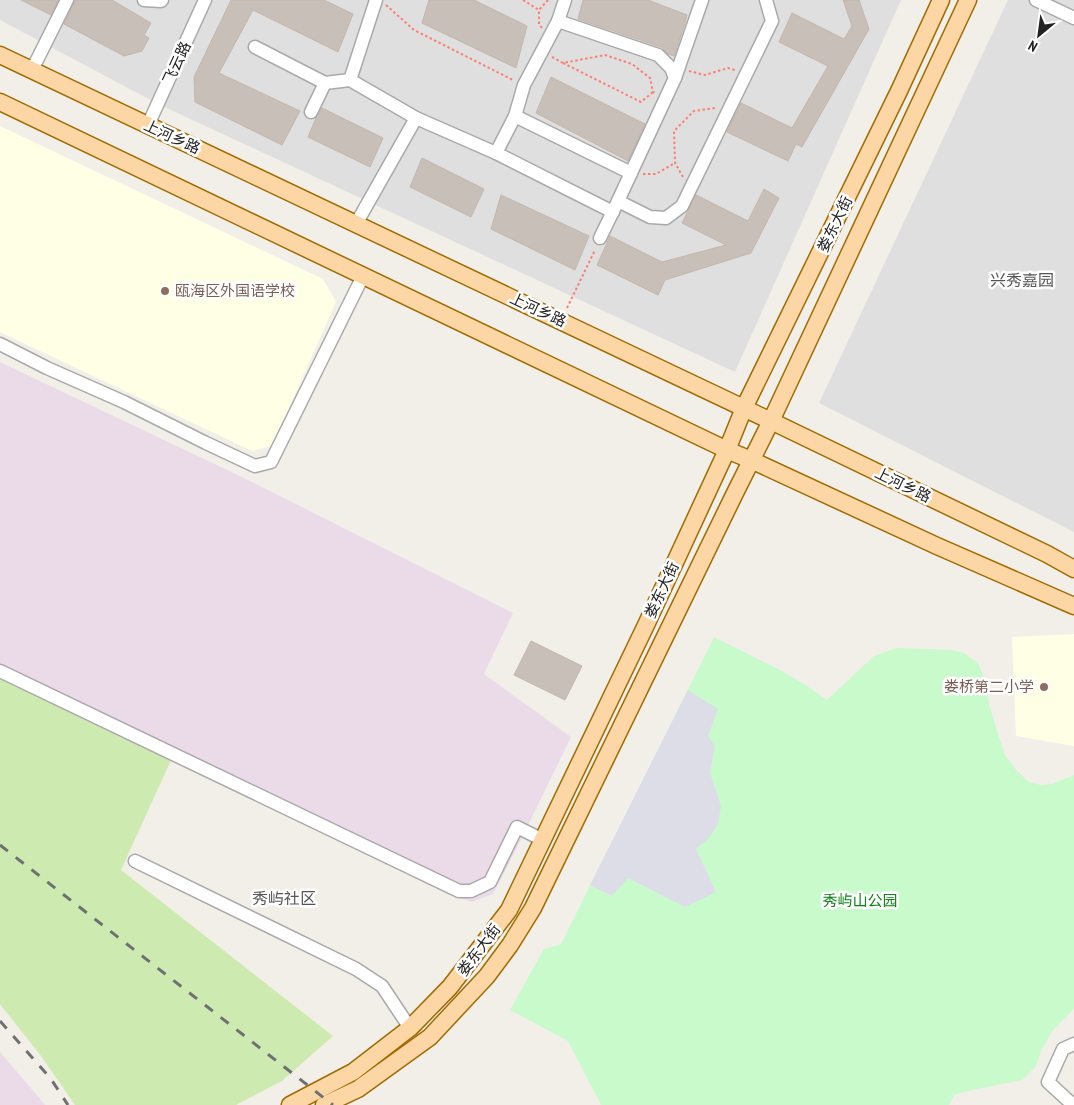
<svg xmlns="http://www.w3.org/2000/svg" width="1074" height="1105" font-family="'PT Sans Narrow','Noto Sans SC',sans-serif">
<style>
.residential{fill:#e0dfdf}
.industrial{fill:#ebdbe8}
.education{fill:#ffffe5}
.grass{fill:#cdebb0}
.park{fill:#c8facc}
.plaza{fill:#dddde8}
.building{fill:#c7bfb8;stroke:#c4b6ab}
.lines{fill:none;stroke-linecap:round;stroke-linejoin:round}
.minor-casing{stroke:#a9a9a9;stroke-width:15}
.major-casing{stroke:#a06b00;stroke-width:19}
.path{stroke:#fa8072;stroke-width:2;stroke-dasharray:2.5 2.5;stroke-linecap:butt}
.minor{stroke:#fff;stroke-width:12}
.major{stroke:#fcd6a4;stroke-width:16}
.rail{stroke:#707070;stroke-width:3;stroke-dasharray:10 10;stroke-linecap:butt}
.education-dot{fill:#8d6e63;stroke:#fff;stroke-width:2}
.labels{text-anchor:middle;stroke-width:5;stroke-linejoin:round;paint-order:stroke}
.street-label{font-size:15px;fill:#222;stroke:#fff}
.education-label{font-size:15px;fill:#785e54;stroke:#fff;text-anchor:start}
.park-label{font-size:15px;fill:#0c8416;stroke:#fff}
.neighbourhood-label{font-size:16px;fill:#555;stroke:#fff}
</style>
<rect width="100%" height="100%" fill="#f2efe9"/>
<g class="residential">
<polygon points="0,0 901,0 735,372 158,104 0,20"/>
<polygon points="1008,0 1074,0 1074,532 819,403"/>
</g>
<g class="industrial">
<polygon points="0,362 246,479 513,613 484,674 571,737 517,848 493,894 472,902 447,894 172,758 0,676"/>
<polygon points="0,1052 41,1100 45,1105 0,1105"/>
</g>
<g class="education">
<polygon points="0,126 323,279 336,302 272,446 252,451 0,332"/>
<polygon points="1074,634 1074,746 1016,736 1012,637"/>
</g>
<polygon class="grass" points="0,676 172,758 121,870 333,1036 282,1081 236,1105 75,1105 41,1056 0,1004"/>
<polygon class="park" points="714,637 784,672 807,686 827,700 874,656 896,648 952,650 964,653 978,663 984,677 988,700 999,738 1005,755 1017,771 1029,782 1041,785 1052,784 1074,775 1074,1009 1053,1030 1041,1051 1036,1066 1022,1080 968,1091 954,1095 949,1105 601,1105 568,1041 510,1010 544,949 561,944"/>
<polygon class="plaza" points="688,690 718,709 708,736 715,746 710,773 721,806 718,824 709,838 696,849 716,892 685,907 628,878 612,896 590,885"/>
<g class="building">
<polygon points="21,0 58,0 51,15"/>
<polygon points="75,0 112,0 151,23 144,35 149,38 142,51 124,56 64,24"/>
<polygon points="231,0 324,0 353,14 338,52 253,10 219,73 300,111 282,145 195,102 194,77"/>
<polygon points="429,0 474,0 527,26 516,68 422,23"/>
<polygon points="583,0 648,0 687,15 685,23 674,56 668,54 661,47 578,19"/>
<polygon points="843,0 859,0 869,29 802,147 796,144 788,161 727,132 741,103 792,128 828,66 779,42 792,13 844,39 852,26"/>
<polygon points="551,77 645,124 628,161 536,113"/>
<polygon points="322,108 383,138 370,167 308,137 316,118"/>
<polygon points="422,158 484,189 471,217 410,187"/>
<polygon points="764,189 779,198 751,253 665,280 658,295 597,265 610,236 662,262 726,245 682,223 696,195 748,221"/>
<polygon points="501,195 589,236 575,270 491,229"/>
<polygon points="531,641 582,666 565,700 514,675"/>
</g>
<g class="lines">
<defs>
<g id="minor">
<polyline points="144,0 161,1 162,0"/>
<polyline points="1036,0 1074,18"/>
<polyline points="558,21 658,55 671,68 675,78 618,201"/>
<polyline points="255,47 325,83 350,80 416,118 496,153 613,212"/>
<polyline points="32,70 67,0"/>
<polyline points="675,78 702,0"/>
<polyline points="350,80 376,0"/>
<polyline points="311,112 325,83"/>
<polyline points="515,116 631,173"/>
<polyline points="148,125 205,0"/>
<polyline points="496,153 515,116 524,85 558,21 565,0"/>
<polyline points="356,224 416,118"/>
<polyline points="600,238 618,201 650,217 666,218 682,206 772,21 766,0"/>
<polyline points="0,344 47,368 124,402 206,443 255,466 271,462 363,276"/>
<polyline points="0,671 459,891 471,891 490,882 517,827 543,840"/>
<polyline points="135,861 356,969 382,986 410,1028"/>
<polyline points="1073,1105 1048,1082 1063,1049 1074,1044"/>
</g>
<g id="major">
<polyline points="0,55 771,421 1047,554 1074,569"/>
<polyline points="0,102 727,450 751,460 937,546 1074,606"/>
<polyline points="290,1105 353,1072 410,1028 450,987 509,910 646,625 727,450 744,408 899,91 941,0"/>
<polyline points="324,1105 358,1089 430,1037 487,976 510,945 533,908 735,493 771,421 968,0"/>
</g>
</defs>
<use href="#minor" class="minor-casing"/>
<use href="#major" class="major-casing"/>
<g class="path">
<polyline points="523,0 539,10"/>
<polyline points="386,5 414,30 513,80"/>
<polyline points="542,28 539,24 539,10 548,0"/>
<polyline points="552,57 563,63 605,55 632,64 650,78 653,92 655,93"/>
<polyline points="563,63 641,102 653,92"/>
<polyline points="689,71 705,75 728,68 735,70"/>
<polyline points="643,174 656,174 675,163"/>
<polyline points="683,177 675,163 674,131 694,111 715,108"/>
<polyline points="567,308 595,250"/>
</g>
<use href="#minor" class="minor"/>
<use href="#major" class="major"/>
<g class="rail">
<polyline points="0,845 333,1105"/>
<polyline points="0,1021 51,1079 68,1105"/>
</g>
</g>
<g class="education-dot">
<circle cx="165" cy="291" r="5"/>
<circle cx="1044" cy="687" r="5"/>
</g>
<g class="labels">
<g class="street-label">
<text transform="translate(177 63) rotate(-65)" y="5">飞云路</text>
<text transform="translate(172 137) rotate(25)" y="5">上河乡路</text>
<text transform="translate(835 224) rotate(-64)" y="5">娄东大街</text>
<text transform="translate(538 310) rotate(25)" y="5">上河乡路</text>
<text transform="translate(903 485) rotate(26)" y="5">上河乡路</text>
<text transform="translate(662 590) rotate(-65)" y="5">娄东大街</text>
<text transform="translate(479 950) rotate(-53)" y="5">娄东大街</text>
</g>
<g class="education-label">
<text x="175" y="296">瓯海区外国语学校</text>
<text x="1034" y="692" text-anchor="end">娄桥第二小学</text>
</g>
<g class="park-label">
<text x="860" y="906">秀屿山公园</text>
</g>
<g class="neighbourhood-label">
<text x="1022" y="286">兴秀嘉园</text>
<text x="284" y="904">秀屿社区</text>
</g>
</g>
<g transform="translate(1039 35) rotate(209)" stroke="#ffffff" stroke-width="4" paint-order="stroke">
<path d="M0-4L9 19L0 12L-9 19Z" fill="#222222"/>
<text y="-8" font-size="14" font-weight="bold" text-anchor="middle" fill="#222222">N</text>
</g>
</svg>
